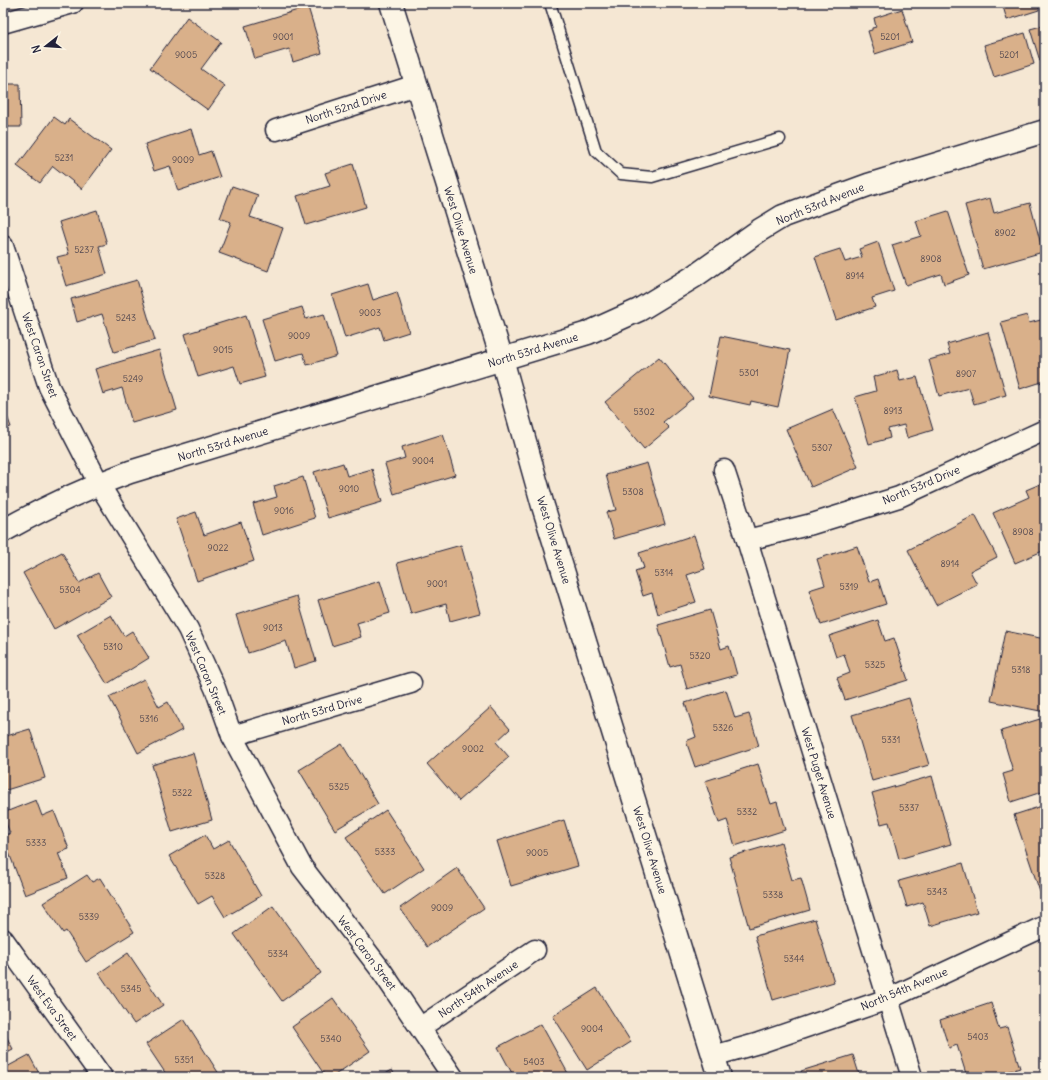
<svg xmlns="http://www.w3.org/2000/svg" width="1048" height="1080" font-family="Delius,sans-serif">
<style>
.building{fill:#d9b08a;stroke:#22223b}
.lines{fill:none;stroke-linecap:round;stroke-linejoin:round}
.service-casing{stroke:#22223b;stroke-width:13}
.minor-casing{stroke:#22223b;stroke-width:23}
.tertiary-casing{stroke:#22223b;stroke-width:25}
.secondary-casing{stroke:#22223b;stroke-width:25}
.service{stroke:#fcf5e5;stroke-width:10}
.minor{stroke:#fcf5e5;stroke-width:20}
.tertiary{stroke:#fcf5e5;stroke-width:22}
.secondary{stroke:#fcf5e5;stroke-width:22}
.labels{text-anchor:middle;stroke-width:4;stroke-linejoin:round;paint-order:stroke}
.number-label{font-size:9px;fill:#50464f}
.street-label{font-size:11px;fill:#22223b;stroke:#fcf5e5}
</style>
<rect width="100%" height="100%" fill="#f5e7d3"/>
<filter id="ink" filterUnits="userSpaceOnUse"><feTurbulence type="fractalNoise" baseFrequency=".025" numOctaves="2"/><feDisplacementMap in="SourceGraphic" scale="8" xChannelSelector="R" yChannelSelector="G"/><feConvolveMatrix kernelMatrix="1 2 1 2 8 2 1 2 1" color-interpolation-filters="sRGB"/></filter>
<g filter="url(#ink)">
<g class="building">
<polygon points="1002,3 1037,3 1039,10 1007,20"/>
<polygon points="308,7 322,53 293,62 289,49 255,59 245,26"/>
<polygon points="902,9 912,42 875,54 868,31 872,30 872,28 876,27 874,18"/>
<polygon points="187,17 221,42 201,69 225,86 208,110 150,68"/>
<polygon points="1045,25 1045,60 1040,61 1030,29"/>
<polygon points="1025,33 1034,64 994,77 984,45"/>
<polygon points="3,84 20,84 21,127 3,127"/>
<polygon points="54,117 65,125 69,119 111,150 82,189 53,166 40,183 17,166"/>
<polygon points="191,129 199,155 211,151 220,177 178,191 170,166 154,171 145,144"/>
<polygon points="353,164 366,207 306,225 297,196 330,186 325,173"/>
<polygon points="232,186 258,195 250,217 283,228 268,271 219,253 231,222 220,218"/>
<polygon points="990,198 994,213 1030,203 1043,252 983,269 965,205"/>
<polygon points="97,210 107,244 99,246 107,274 66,286 57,257 69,254 59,222"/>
<polygon points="948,211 969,275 944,284 941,274 906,285 892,245 921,236 916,221"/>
<polygon points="878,242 894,291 872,298 875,307 836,320 815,257 840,249 845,262 862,257 859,249"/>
<polygon points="137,280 155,340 114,352 102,314 77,322 71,299"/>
<polygon points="368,284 373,300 397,292 409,332 384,340 380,327 345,338 332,295"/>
<polygon points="302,307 306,319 324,314 337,356 307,365 303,353 275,361 262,319"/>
<polygon points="246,315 265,377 240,384 234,366 198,377 185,334"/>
<polygon points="1027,315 1029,323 1045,319 1045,381 1020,389 1001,322"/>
<polygon points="988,332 1006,395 974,404 969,388 939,396 929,360 950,354 947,344"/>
<polygon points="721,336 790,350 778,407 751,401 750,405 709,396"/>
<polygon points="159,350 177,410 132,423 122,388 103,394 95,369"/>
<polygon points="659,357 693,398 663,422 669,428 644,449 605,402"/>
<polygon points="897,370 900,381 917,377 933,430 907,438 904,425 888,429 890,438 869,444 855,397 876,391 873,377"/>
<polygon points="3,405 11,427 3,429"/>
<polygon points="833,409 858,467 811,487 786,429"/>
<polygon points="443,434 455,475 394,494 385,464 405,458 402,447"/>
<polygon points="343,463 347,476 372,469 382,502 328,518 314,472"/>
<polygon points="647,463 665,524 614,539 606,512 616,510 606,475"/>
<polygon points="303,477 315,518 262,535 253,504 277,497 274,486"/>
<polygon points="1045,482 1045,550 1015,563 993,513 1029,497 1026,490"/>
<polygon points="196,512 204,535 241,522 254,561 197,581 176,519"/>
<polygon points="975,515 997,557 970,571 977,584 936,605 908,550"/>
<polygon points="694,535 705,569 687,575 696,602 658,614 652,593 643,596 635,571 644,568 639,553"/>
<polygon points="461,545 480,613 450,621 446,604 411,614 397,563"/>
<polygon points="857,546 869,582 878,579 886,604 821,625 809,590 825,585 817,559"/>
<polygon points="62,552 79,583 98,573 111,597 54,629 23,573"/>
<polygon points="380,581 390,613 357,623 361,637 332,646 318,600"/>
<polygon points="297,596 316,661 294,668 286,641 248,653 236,615"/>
<polygon points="710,610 721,649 729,646 737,675 687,689 680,664 670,667 658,625"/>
<polygon points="111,615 124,636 132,631 149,658 107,684 77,635"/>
<polygon points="878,620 885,641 894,638 908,680 845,700 837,678 850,673 844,654 836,657 829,636"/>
<polygon points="1005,631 1045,639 1045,712 991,701"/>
<polygon points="144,679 159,707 168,702 182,730 138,753 109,697"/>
<polygon points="726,690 735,718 749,714 759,746 695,767 686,741 696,737 685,703"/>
<polygon points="909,698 929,765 872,781 852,715"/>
<polygon points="491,707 510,729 496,742 509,757 459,801 427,764"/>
<polygon points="1040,719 1045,735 1045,791 1011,802 1003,774 1013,771 1001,731"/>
<polygon points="30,729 45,778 3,791 3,737"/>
<polygon points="342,744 378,804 335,830 299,770"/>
<polygon points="193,753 212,820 172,832 152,765"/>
<polygon points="758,764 771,804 777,802 785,830 735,846 727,820 719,823 705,781"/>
<polygon points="932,776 951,844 899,859 889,822 881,824 872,793"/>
<polygon points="36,800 42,816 54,811 69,849 58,853 68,878 25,895 3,837 3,836 10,833 3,816 3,813"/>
<polygon points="1045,805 1045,890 1040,892 1014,815"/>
<polygon points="386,810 424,868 385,894 346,837"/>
<polygon points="564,820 578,866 511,886 497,841"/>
<polygon points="205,835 213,849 229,840 261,896 225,917 212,896 198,904 169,856"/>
<polygon points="781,842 792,880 801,878 810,910 749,928 729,857"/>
<polygon points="963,863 977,912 930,926 923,902 907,907 899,881"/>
<polygon points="457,868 484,908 427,947 400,908"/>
<polygon points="87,875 92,882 100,878 134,932 86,962 66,931 63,933 43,903"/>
<polygon points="273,906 321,973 282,1001 234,934"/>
<polygon points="815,919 834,982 773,1000 755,936"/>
<polygon points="128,953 163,1005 134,1024 99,973"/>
<polygon points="597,988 631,1042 587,1070 553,1016"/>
<polygon points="333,998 370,1051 332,1077 326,1077 292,1027"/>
<polygon points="991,1003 999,1029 1007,1027 1020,1068 991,1077 967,1077 957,1045 949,1048 940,1020"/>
<polygon points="184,1019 221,1077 168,1077 146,1044"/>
<polygon points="541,1024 570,1077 514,1077 498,1047"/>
<polygon points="3,1030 13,1049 3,1054"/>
<polygon points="29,1055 41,1077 3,1077 3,1069"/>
<polygon points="853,1055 860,1077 803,1077 801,1071"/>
<polygon points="392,1070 396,1077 380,1077"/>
</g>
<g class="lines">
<defs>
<polyline id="service" points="550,3 596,151 621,174 652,177 780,139"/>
<g id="minor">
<polyline points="3,23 73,3"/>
<polyline points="276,130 416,85"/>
<polyline points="3,246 49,387 99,484 188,629 215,688 232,736 302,867 381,970 453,1077"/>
<polyline points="724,470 747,540 912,1077"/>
<polyline points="747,540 812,524 899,497 1045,430"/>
<polyline points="232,736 411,683"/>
<polyline points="3,939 102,1077"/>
<polyline points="421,1027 535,950"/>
<polyline points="713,1056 759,1043 888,999 1045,926"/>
</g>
<path id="tertiary" d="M3,531C44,508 86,488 130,472L588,333L639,310L695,276L760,230L783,216L868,185L1045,131"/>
<polyline id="secondary" points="391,3 502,359 543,506 720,1077"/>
</defs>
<use href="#service" class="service-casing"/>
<use href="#minor" class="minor-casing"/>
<use href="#tertiary" class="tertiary-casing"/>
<use href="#secondary" class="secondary-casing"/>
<use href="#service" class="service"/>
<use href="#minor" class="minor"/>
<use href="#tertiary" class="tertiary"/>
<use href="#secondary" class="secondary"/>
</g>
</g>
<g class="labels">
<g class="number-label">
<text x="283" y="40">9001</text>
<text x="890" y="40">5201</text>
<text x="186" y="58">9005</text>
<text x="1009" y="58">5201</text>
<text x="64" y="161">5231</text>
<text x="183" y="163">9009</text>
<text x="1005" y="236">8902</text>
<text x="84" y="253">5237</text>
<text x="931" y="262">8908</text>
<text x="855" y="279">8914</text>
<text x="370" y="316">9003</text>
<text x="126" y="321">5243</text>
<text x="299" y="339">9009</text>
<text x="223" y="353">9015</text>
<text x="749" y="376">5301</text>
<text x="966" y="377">8907</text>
<text x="133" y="382">5249</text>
<text x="893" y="414">8913</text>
<text x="644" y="415">5302</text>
<text x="822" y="451">5307</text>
<text x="423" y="464">9004</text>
<text x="349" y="492">9010</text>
<text x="633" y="495">5308</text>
<text x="284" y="514">9016</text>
<text x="1023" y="535">8908</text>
<text x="218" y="551">9022</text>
<text x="950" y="567">8914</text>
<text x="664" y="576">5314</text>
<text x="437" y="587">9001</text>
<text x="849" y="590">5319</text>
<text x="70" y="593">5304</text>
<text x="273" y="631">9013</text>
<text x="113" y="650">5310</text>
<text x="700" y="659">5320</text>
<text x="875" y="668">5325</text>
<text x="1021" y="673">5318</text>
<text x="149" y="722">5316</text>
<text x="723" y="731">5326</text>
<text x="891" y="743">5331</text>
<text x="473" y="752">9002</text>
<text x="339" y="790">5325</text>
<text x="182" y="796">5322</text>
<text x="909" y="811">5337</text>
<text x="747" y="815">5332</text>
<text x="36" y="846">5333</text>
<text x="385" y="855">5333</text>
<text x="537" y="856">9005</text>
<text x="215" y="879">5328</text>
<text x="937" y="895">5343</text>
<text x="773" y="898">5338</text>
<text x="442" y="911">9009</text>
<text x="89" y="920">5339</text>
<text x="278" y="957">5334</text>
<text x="794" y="962">5344</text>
<text x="131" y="992">5345</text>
<text x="592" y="1032">9004</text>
<text x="978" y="1040">5403</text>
<text x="331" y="1042">5340</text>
<text x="184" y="1063">5351</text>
<text x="534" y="1065">5403</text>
</g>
<g class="street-label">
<text transform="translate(346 107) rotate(-18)" y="4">North 52nd Drive</text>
<text transform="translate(820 204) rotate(-22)" y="4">North 53rd Avenue</text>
<text transform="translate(461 230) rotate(73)" y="4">West Olive Avenue</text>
<text transform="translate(533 350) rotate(-17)" y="4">North 53rd Avenue</text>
<text transform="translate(40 355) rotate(71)" y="4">West Caron Street</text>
<text transform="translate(223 444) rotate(-17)" y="4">North 53rd Avenue</text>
<text transform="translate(921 485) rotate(-23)" y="4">North 53rd Drive</text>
<text transform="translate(554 540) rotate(73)" y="4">West Olive Avenue</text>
<text transform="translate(206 673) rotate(67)" y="4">West Caron Street</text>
<text transform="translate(322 710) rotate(-16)" y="4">North 53rd Drive</text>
<text transform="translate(819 773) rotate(73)" y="4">West Puget Avenue</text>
<text transform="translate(650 850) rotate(73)" y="4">West Olive Avenue</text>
<text transform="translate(367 953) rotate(53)" y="4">West Caron Street</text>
<text transform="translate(478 989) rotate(-34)" y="4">North 54th Avenue</text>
<text transform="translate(904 989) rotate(-23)" y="4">North 54th Avenue</text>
<text transform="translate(52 1008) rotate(54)" y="4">West Eva Street</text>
</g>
</g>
<rect width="1048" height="1080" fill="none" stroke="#fcf5e5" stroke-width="16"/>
<rect x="8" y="8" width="1032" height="1064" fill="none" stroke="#22223b" stroke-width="1.5" filter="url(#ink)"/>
<g transform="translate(46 46) rotate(253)" stroke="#fcf5e5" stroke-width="3" paint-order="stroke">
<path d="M0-3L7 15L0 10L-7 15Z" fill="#22223b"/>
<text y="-6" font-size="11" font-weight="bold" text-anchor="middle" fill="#22223b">N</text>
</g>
</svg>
